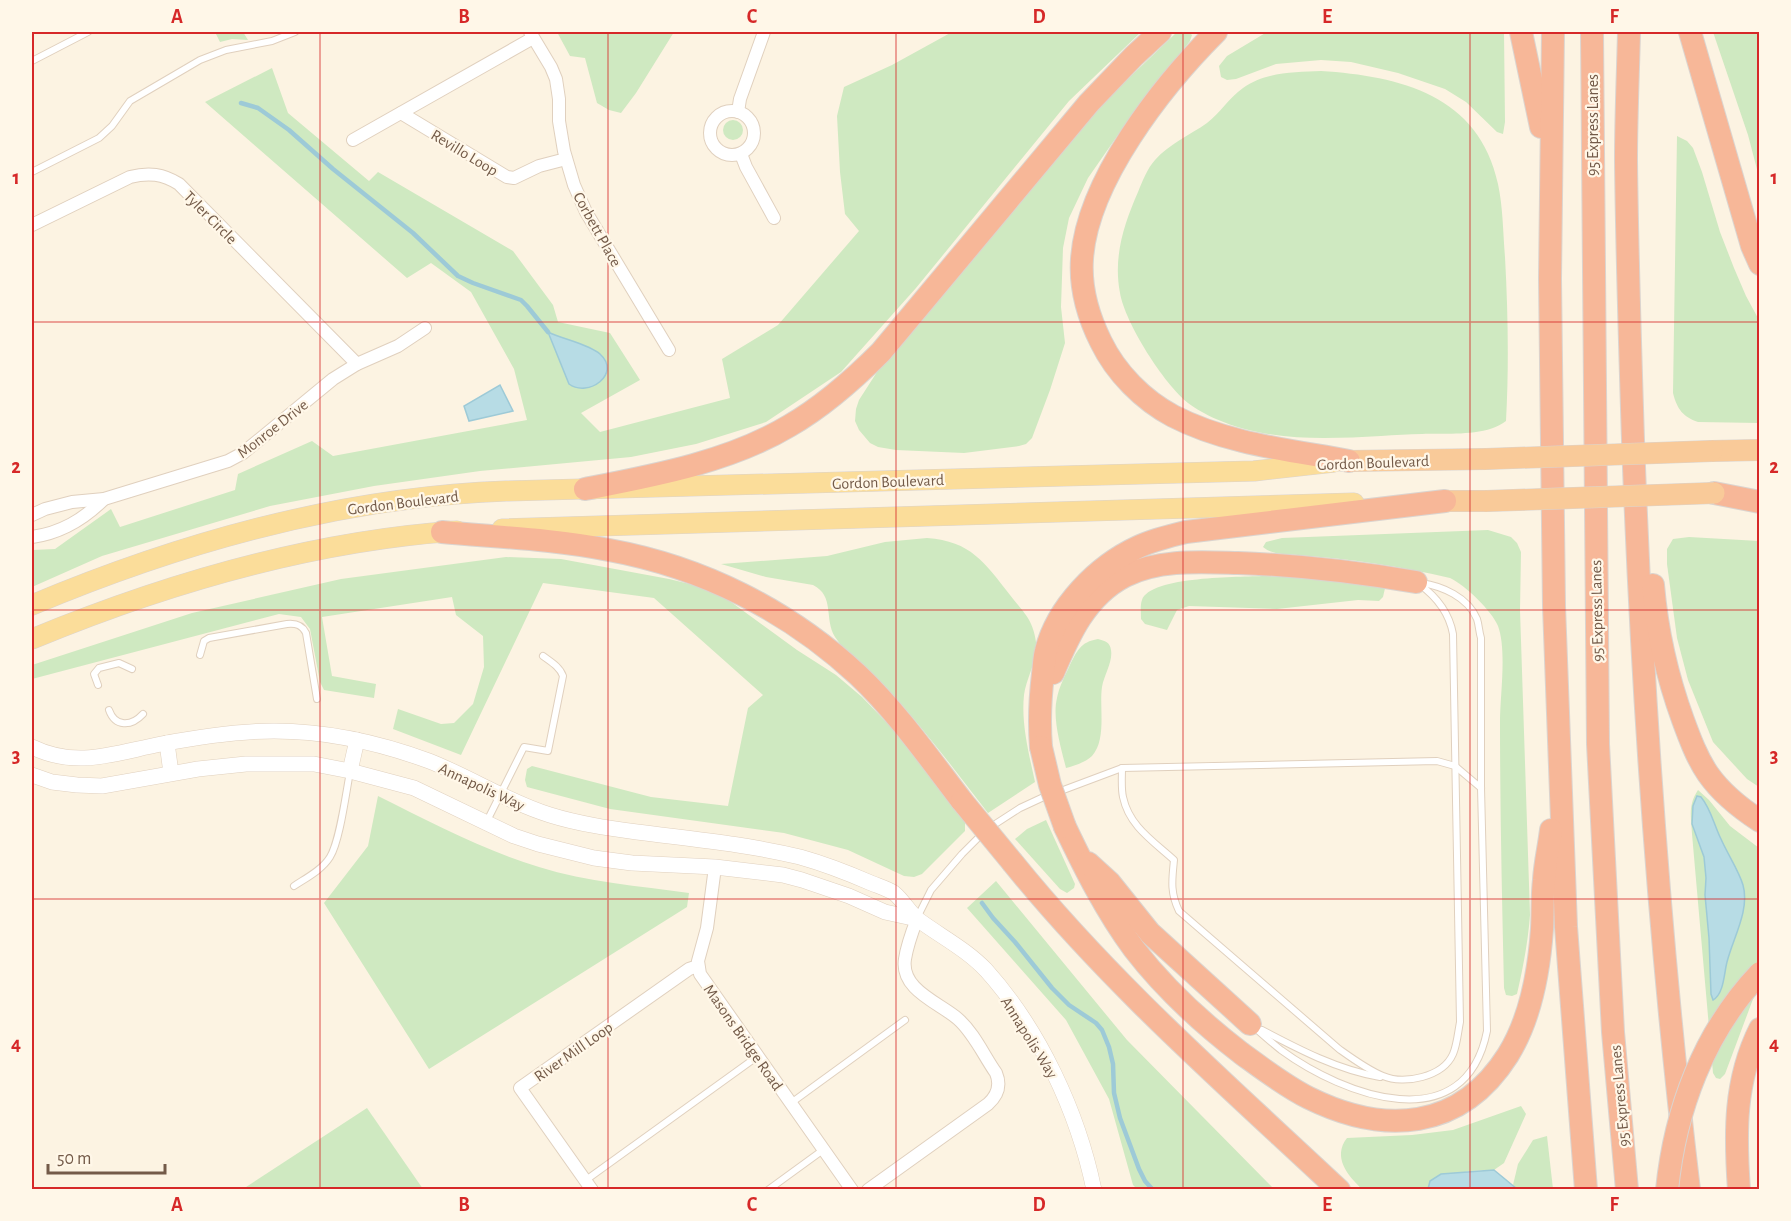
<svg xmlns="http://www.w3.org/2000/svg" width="1791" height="1221" font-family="'Alegreya Sans',sans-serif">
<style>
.green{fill:#cfe9c1}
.water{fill:#b7dce5;stroke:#9dcad7;stroke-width:1.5}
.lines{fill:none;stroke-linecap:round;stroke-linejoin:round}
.stream{stroke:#9dcad7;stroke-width:4.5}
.service-casing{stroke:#e0d0be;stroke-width:8}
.minor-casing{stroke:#e0d0be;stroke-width:14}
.tertiary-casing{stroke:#e0d0be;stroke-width:16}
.primary-casing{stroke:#dbd4cf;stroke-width:21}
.trunk-casing{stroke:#dbd4cf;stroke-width:22}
.motorway-casing{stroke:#dbd4cf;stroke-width:24}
.service{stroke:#fff;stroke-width:6}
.minor{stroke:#fff;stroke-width:12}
.tertiary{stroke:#fff;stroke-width:15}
.primary{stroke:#fbdd9a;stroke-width:20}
.trunk{stroke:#f9ca99;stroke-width:21}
.motorway{stroke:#f7b798;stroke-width:22}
.trunk-bridge-casing{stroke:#dbd4cf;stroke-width:22;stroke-linecap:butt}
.motorway-bridge-casing{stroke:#dbd4cf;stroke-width:24;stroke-linecap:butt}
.trunk-bridge{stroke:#f9ca99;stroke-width:21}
.motorway-bridge{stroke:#f7b798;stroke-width:22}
.grid{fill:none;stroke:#d62828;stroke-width:1.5;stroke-opacity:0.55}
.labels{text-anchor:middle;stroke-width:4.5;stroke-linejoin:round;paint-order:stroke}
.street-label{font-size:16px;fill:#735a48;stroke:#fff7e8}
.neatline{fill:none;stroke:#d62828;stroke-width:2}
.grid-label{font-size:20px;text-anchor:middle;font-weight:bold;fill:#d62828}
</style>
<rect width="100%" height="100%" fill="#fcf3e2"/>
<g class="green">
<polygon points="215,32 243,32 248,40 232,39 220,42"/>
<polygon points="557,32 674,32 636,93 621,113 609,110 597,103 585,58 570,56"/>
<polygon points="952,32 1141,32 1069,101 916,288 841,372 766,422 696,444 631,457 480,471 374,486 270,506 102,556 32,587 32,550 55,549 111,509 120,527 235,490 238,474 312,441 333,456 527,420 514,369 471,292 431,263 407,278 205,102 272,68 288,113 369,181 378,172 513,251 553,305 558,322 610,333 640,380 581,413 600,432 730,398 722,359 778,325 859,231 845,214 840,172 837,116 844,87 892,65"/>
<polygon points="1177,32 1189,32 1192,35 1190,41 1129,119 1088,178 1069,218 1063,248 1061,307 1065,343 1050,390 1032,438 1026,444 1019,446 964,453 896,450 878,447 870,443 859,430 855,421 856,409 859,400 877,372 1107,99"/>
<polygon points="1267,32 1504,32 1505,122 1503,134 1497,132 1466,102 1445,89 1398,73 1351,62 1321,60 1276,64 1236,79 1227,80 1221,77 1219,66 1227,56"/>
<polygon points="1713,32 1759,32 1759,177 1748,135"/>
<path d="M1321,71C1400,76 1479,95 1498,184C1503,207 1503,233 1505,257C1508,312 1509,366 1506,421C1485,437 1447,433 1422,434C1409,434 1395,435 1381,436C1325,439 1269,442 1216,419C1207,415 1196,409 1188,403C1164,384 1125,323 1120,293C1113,257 1124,224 1138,192C1143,180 1147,169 1155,160C1169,144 1190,135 1207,123C1220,113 1229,98 1243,88C1265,72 1295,72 1321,71Z"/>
<circle cx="733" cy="130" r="10"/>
<path d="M1677,136L1687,141L1693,148L1702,172L1720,232L1734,268L1746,296L1759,320V423L1698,422C1683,417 1677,409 1673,393Z"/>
<path d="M1488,530L1511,537L1517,543L1521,552L1520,610L1530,915C1528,942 1523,968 1517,994L1512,996L1506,995L1504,988C1502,900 1500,811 1500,722C1500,695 1507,651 1498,626C1492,611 1465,585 1450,578C1400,566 1350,559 1298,555C1287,554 1272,555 1263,547L1266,542L1282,538Z"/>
<polygon points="1689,537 1759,541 1759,787 1747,779 1713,742 1688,680 1677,638 1667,564 1667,549 1673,539"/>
<path d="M927,538C971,541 985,563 1010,595C1023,612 1033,619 1036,642C1038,660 1026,678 1024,695C1021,724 1029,754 1035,782L988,813C954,769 921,725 884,685C869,668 847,656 835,637C824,619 835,596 813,585L766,577L721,564L827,556L885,542Z"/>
<polygon points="506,557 561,559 669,579 702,587 727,599 797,650 836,675 862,697 890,726 952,804 965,822 965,831 922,874 914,877 904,876 848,850 784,833 610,809 527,787 525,780 527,769 532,766 651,797 728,806 748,708 763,695 654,598 543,583 461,755 393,729 398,709 441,724 454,723 473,704 484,667 483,636 456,615 452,597 322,617 332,676 376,684 374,698 324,690 320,682 310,629 301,617 279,614 32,679 32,665 192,613 341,579"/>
<path d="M1264,576L1327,578L1386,584L1383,597L1379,601L1358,600L1277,609L1189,606L1177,610L1167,630L1145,624L1141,619C1141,613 1140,605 1142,600C1150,576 1241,577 1264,576Z"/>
<path d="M1098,639C1105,641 1110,642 1111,650C1113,662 1104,675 1102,687C1099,707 1107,739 1092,756C1086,762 1074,766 1066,768C1061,748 1052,718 1057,698C1059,687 1065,676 1069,667C1077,651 1080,642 1098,639Z"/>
<path d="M1698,790L1709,800L1730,826L1759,848V983L1725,1074L1720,1079L1716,1078L1713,1073L1692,834C1691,816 1688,805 1698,790Z"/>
<path d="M378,796C430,822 483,850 539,867C587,882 639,886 689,893L687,907L429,1069L324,903L368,846Z"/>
<polygon points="1046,820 1075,884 1074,888 1067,893 1060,889 1015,839 1027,829"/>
<polygon points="996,881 1127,1040 1274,1189 1137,1189 1133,1185 1109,1099 1066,1020 967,908"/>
<path d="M1521,1106L1526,1114L1504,1163L1494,1170L1469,1171L1430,1181L1428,1189H1362C1348,1176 1332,1157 1347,1138L1412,1135L1453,1130Z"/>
<polygon points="367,1108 423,1189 243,1189"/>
<polygon points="1547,1136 1553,1189 1517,1189 1513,1185 1518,1164 1533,1140"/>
</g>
<g class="water">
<path d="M548,332C562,339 589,344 600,354C622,374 588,398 569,384Z"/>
<polygon points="500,385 513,411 469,421 464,406"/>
<path d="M1697,796L1701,797C1711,809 1714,825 1721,839C1727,853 1739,871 1743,885C1750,910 1733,938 1727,962C1724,973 1724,994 1713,1000L1711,994L1709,938L1705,895L1706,878L1704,857L1692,824L1693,806Z"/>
<polygon points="1494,1170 1517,1189 1428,1189 1430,1181 1441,1174"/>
</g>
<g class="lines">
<g class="stream">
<polyline points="241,103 258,108 289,130 333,169 413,233 458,276 473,283 521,300 527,306 548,332"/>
<polyline points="982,903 993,918 1015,942 1052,988 1069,1005 1096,1023 1102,1030 1109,1047 1113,1064 1114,1093 1120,1118 1139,1169 1145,1181 1153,1190"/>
</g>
<defs>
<g id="service">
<polyline points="32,61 88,32"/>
<polyline points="32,172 99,138 112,126 130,101 200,60 226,50 272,41 295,32"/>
<path d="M200,655L204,641L209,638L287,624C296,623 302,625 306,633L317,699"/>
<polyline points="98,685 94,674 99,668 119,663 132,669"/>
<path d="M109,710C115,727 131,727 143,714"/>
<path d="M1122,768C1122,777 1121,788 1123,797C1129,826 1153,841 1174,860C1172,880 1170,892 1179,911L1339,1049C1353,1059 1368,1070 1383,1076C1404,1085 1443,1077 1453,1054C1457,1045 1458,1032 1460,1022L1453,634C1449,612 1437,597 1419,584"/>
<polyline points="1058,792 1122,768 1437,761 1455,766 1481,788"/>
<path d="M487,821L524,747L548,751L563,676C560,667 551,662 543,656"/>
<path d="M294,886C306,878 322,870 330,857C340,841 346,792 350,772"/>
<polyline points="917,918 931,890 962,854 986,830 1020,808 1048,795"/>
<path d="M1253,1026C1262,1034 1272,1043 1281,1050C1344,1096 1465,1141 1487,1031L1481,788V638C1479,632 1479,625 1477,619C1468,597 1442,586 1421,583"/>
<path d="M1262,1030C1298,1049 1338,1070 1380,1077"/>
<polyline points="791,1103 905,1020"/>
<polyline points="586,1180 758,1056"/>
<polyline points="768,1190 823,1150"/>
</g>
<g id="minor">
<polyline points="530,32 551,67 556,79 559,99 559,121 564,151 574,185 586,212 669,350"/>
<circle cx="732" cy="133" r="22"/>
<polyline points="738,112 740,99 764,32"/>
<polyline points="401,113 507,177 514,178 539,166 566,159"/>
<polyline points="353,140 533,38"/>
<polyline points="741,154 746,167 774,218"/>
<path d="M32,225L130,177C149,172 163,174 179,184L357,364"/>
<polyline points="32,515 45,509 72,502 104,499 228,461 243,453 333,379 357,364 398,346 425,328"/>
<path d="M32,537C61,533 83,520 104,499"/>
<polyline points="715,867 707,928 698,961 700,974 852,1190"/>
<polyline points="592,1190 520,1088 689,969 698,966"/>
<path d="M868,1190L988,1104C998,1095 1001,1085 996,1073C984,1056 974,1033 958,1019C940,1003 900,990 905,959C907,946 912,932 917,919"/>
</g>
<g id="tertiary">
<polyline points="167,743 171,773"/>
<path d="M32,747C77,769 115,753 161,744C198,737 237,731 274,731C327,731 380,743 429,761C470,777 508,802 550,815C579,824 608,828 637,832C691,839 747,844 800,857C825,864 848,873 871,883C878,886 888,889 894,893C904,901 910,914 920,921C942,937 967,950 986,970C1039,1029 1078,1112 1094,1190"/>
<polyline points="350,771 357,740"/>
<polyline points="32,775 52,782 77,785 102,786 198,769 246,764 314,764 350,771 414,788 514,836 538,844 594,858 632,863 715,867 783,875 802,880 849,896 885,912 917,919"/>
</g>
<g id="primary">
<polyline points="502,529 1354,503"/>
<path d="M32,605C182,542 342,497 506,491L1254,471L1334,462"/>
<path d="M32,639C165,584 312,541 457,531"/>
</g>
<g id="trunk">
<polyline points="1712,451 1760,450"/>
<polyline points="1349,461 1486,459"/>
<polyline points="1445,501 1487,501"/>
</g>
<g id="motorway">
<path d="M1216,32C1162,86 1087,181 1082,259C1080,288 1088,316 1101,342C1116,373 1143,400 1173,416C1227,444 1290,450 1349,461"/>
<polyline points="1521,32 1541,127"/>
<polyline points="1553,32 1550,279 1554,606 1566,927 1586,1190"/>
<polyline points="1592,32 1598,744 1613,1032 1627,1190"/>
<path d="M1629,32C1628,74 1626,117 1626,160C1627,253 1630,346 1633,440C1642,690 1659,940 1689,1190"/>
<polyline points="1690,32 1752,246 1760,264"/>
<path d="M585,489C652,476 729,462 789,426C824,406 853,380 881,352L1089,103L1134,56L1160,32"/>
<polyline points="1714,493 1760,502"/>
<path d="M442,532C497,537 554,539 609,550C702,567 788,610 858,675C897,712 929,758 962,801"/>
<path d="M1653,585C1657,632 1667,676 1683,720C1690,739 1697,758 1708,774C1722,794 1740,808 1760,821"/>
<path d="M1053,673C1069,635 1086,596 1125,576C1159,559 1201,562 1238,563C1298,565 1357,572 1416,582"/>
<path d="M1041,747C1039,722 1040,699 1043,674C1044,666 1044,658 1046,651C1057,607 1097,566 1138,547C1153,540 1169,536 1186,532L1445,501"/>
<path d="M1065,827C1085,869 1106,911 1134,949C1164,988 1202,1023 1241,1053C1263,1069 1285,1086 1309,1098C1384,1135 1460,1131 1508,1055C1531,1018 1539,972 1542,929C1543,913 1542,896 1544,880C1545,863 1549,847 1551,830"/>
<path d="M1013,863C1110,983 1227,1085 1339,1190"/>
<polyline points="1088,863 1110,883 1150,933 1250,1024"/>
<path d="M1739,1190C1735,1134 1734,1081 1760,1029"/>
</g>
</defs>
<use href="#service" class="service-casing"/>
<use href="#minor" class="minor-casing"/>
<use href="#tertiary" class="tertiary-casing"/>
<use href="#primary" class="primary-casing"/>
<use href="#trunk" class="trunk-casing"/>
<use href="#motorway" class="motorway-casing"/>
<use href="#service" class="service"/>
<use href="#minor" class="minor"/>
<use href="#tertiary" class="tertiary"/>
<use href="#primary" class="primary"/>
<use href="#trunk" class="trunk"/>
<use href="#motorway" class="motorway"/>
<defs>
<g id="trunk-bridge">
<polyline points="1486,459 1712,451"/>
<polyline points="1487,501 1714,493"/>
</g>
<g id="motorway-bridge">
<polyline points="1041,747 1050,785 1065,827"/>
<polyline points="962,801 1013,863"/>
<path d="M1667,1190C1675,1110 1704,1032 1760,973"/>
</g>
</defs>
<use href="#trunk-bridge" class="trunk-bridge-casing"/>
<use href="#motorway-bridge" class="motorway-bridge-casing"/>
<use href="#trunk-bridge" class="trunk-bridge"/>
<use href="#motorway-bridge" class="motorway-bridge"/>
</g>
<path class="grid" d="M320,32V1190M608,32V1190M896,32V1190M1183,32V1190M1470,32V1190M32,322H1760M32,610H1760M32,899H1760"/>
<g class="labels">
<g class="street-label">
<text transform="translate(1592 125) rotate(-90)" y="6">95 Express Lanes</text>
<text transform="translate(465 152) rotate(31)" y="6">Revillo Loop</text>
<text transform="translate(211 217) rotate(45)" y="6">Tyler Circle</text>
<text transform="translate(598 229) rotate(61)" y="6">Corbett Place</text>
<text transform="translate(272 428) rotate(-38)" y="6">Monroe Drive</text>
<text transform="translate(1373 462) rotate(-2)" y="6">Gordon Boulevard</text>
<text transform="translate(888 481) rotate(-2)" y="6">Gordon Boulevard</text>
<text transform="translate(403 502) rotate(-7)" y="6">Gordon Boulevard</text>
<text transform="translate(1596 611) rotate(-91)" y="6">95 Express Lanes</text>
<text transform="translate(482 786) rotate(25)" y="6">Annapolis Way</text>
<text transform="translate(744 1037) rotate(55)" y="6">Masons Bridge Road</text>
<text transform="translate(1030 1037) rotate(58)" y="6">Annapolis Way</text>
<text transform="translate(573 1051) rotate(-35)" y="6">River Mill Loop</text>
<text transform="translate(1619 1096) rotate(-95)" y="6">95 Express Lanes</text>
</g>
</g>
<rect width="1791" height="1221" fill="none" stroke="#fff7e8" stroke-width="66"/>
<path d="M48 1164v9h117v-9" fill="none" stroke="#735a48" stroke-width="3"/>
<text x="57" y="1164" font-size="18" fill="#735a48" stroke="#fff7e8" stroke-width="4.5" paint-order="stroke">50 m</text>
<rect x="33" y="33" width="1725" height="1155" class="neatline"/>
<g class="grid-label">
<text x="177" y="23">A</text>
<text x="464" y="23">B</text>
<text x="752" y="23">C</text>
<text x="1039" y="23">D</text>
<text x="1327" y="23">E</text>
<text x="1614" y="23">F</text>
<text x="16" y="184">1</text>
<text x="1774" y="184">1</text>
<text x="16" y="473">2</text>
<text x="1774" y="473">2</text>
<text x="16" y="762">3</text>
<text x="1774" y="762">3</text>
<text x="16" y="1050">4</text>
<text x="1774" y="1050">4</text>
<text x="177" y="1211">A</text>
<text x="464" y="1211">B</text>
<text x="752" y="1211">C</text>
<text x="1039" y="1211">D</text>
<text x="1327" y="1211">E</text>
<text x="1614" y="1211">F</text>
</g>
</svg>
